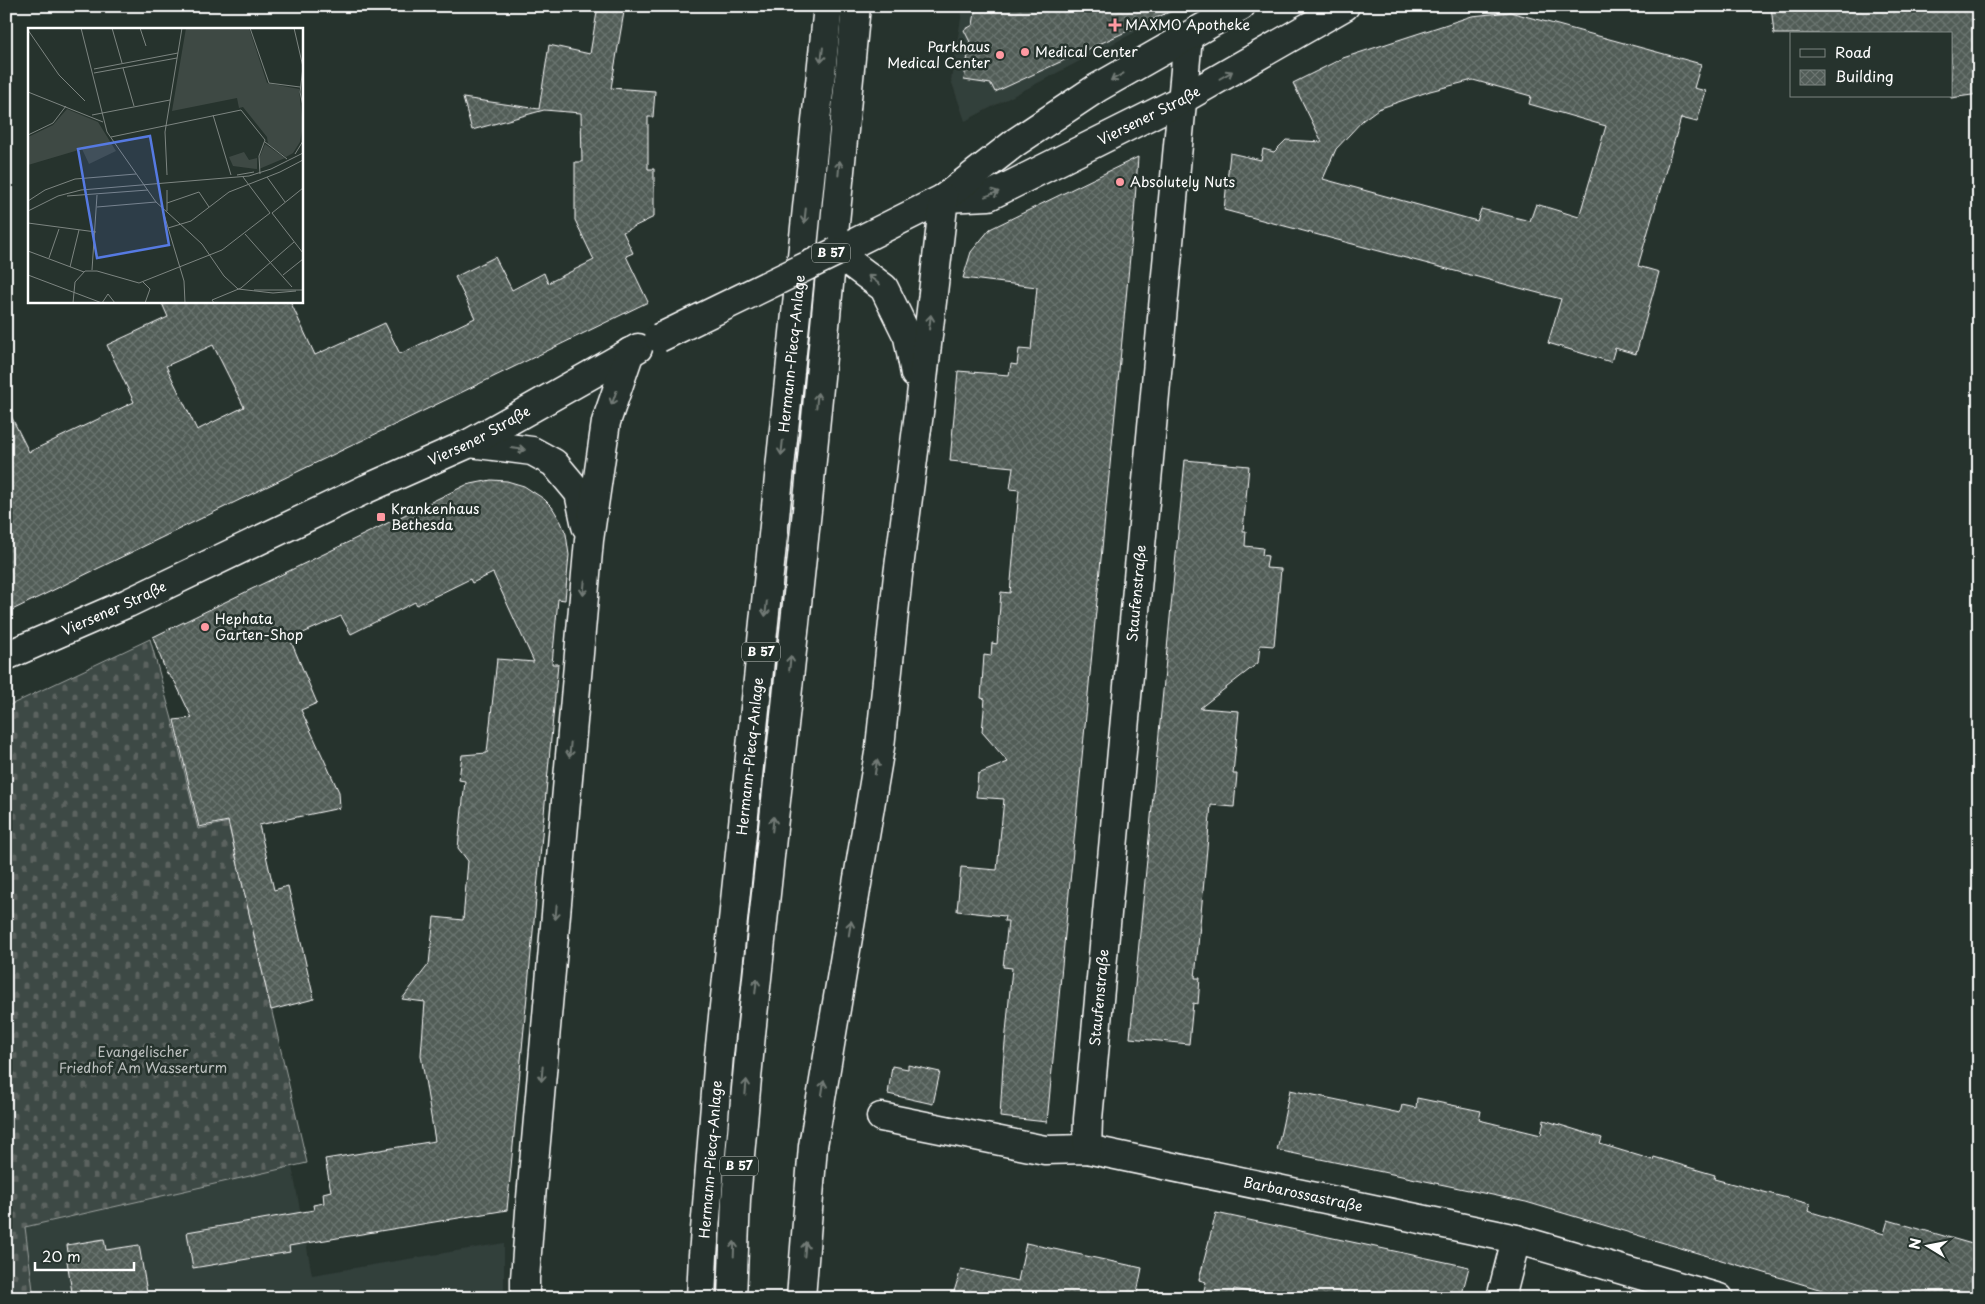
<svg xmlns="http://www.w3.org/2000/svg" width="1985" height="1304" font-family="'Playpen Sans',sans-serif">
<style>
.built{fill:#333f3a}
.cemetery{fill:url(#cemetery-stones);stroke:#9ea4a2}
.building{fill:url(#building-cross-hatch);stroke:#fff;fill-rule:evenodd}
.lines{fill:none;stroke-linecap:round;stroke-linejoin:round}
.minor-casing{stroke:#fff;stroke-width:31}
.major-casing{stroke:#fff;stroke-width:31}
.minor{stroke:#26332d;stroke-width:28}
.major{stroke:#26332d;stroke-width:28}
.major-bridge-casing{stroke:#fff;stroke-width:31;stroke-linecap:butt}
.major-bridge{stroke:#26332d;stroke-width:28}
.oneway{stroke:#727a76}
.poi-dot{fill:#ff9aa2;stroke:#26332d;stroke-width:2}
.labels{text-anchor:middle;stroke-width:5;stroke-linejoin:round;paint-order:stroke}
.shield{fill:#26332d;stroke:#bec2c0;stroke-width:1}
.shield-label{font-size:12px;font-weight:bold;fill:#fff}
.poi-label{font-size:14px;fill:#fff;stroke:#26332d;text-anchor:start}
.street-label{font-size:14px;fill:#fff;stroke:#26332d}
.park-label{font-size:14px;fill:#bbbfbe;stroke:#26332d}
.inset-road{fill:none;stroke:#7d8581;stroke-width:1}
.view{fill:#567ae2;fill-opacity:0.15;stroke:#567ae2;stroke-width:2.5}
.inset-edge{fill:none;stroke:#fff;stroke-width:2.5}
</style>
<defs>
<pattern id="cemetery-stones" width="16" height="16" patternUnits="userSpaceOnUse" patternTransform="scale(1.25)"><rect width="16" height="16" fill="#3e4944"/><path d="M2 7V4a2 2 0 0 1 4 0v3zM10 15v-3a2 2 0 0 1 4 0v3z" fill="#5b6460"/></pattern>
<pattern id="building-cross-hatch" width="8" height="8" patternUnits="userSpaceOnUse" patternTransform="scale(1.25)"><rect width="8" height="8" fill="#515c57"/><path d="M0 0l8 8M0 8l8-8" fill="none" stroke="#6b7470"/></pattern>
</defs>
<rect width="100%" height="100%" fill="#26332d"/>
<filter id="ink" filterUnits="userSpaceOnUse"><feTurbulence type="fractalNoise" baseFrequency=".02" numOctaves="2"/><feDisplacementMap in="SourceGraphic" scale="10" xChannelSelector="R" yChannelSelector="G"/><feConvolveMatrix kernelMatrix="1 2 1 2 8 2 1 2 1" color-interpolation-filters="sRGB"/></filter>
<g filter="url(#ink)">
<g class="built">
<polygon points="963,6 1185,6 965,121 951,80"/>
<polygon points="292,1166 312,1275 504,1243 504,1298 34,1298 25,1227"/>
</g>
<polygon class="cemetery" points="150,639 172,719 198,829 228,822 307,1163 25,1227 34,1298 6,1298 6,707"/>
<g class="building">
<path d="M598,6H625L611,88L655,91L653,117H648V169H654V217L623,232L633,253L626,256L648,302L6,613V406L29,452L134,402L107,345L168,317L161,301H290L315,355L385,323L400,354L475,318L455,277L495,257L512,290L544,273L548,283L594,260L575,220V162H582L581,113L544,110L472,130L463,98L539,109L549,45L590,54ZM213,345L244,407L197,430L166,366Z"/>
<polygon points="976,6 1182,6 995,92 991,84 964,80 970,42 964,30 973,25"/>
<polygon points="1771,6 1979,6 1979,94 1951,98 1951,34 1774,34"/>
<path d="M1510,12L1701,64L1694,88L1706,91L1697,122L1681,118L1638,266L1659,272L1636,354L1615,348L1611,362L1548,343L1561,299L1224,210L1230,153L1261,160L1263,149L1274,152L1286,140L1322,142L1293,83L1343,58L1472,16ZM1473,80L1531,96L1529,104L1606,126L1579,217L1536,204L1530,221L1481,209L1477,221L1323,179L1336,149L1363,120L1378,109L1430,91Z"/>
<polygon points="1138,157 1134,215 1047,1122 1000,1117 1003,1065 1012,968 1003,967 1008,921 1004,921 1005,916 957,911 961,867 997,870 1004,799 976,797 978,774 1008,762 982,732 985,699 981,698 984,655 991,656 992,643 997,644 1001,592 1010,593 1019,490 1010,489 1013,467 950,461 958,371 1009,375 1011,364 1017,365 1019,349 1031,350 1037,287 963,278 971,252 990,229"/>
<polygon points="1185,460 1249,466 1243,531 1246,531 1245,546 1263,548 1262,555 1268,556 1266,568 1281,569 1274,646 1260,645 1258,663 1200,708 1239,711 1233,774 1237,774 1234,807 1211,805 1195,978 1200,978 1198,1004 1193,1003 1189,1044 1130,1038"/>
<polygon points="491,480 507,481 524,486 544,499 552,507 561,522 566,534 569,555 565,600 558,599 552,664 558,664 507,1210 289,1246 290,1252 193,1268 187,1232 314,1210 313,1205 324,1203 323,1193 331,1191 325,1159 435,1141 421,1055 425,1002 402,999 429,964 434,917 463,920 468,861 458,848 465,781 459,780 462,755 487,753 497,659 534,662 493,573 472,583 470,579 417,605 415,602 351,634 341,616 290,639 317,703 301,710 339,792 340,808 259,825 274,890 288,886 314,999 271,1010 228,821 199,827 174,720 192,718 175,682 166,672 153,637 466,485"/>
<polygon points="908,1065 940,1072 933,1104 888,1094 892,1066 908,1069"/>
<polygon points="1290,1090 1400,1113 1402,1105 1416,1108 1417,1098 1481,1111 1479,1120 1541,1135 1544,1120 1602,1138 1600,1144 1653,1160 1654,1157 1715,1175 1714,1179 1810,1204 1808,1211 1884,1234 1888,1220 1979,1246 1979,1298 1849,1298 1526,1202 1277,1150"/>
<polygon points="1216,1213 1469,1267 1461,1298 1307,1298 1278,1291 1276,1297 1234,1289 1232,1298 1202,1298 1206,1282 1199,1280"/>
<polygon points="104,1239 106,1250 139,1245 148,1298 73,1298 67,1261 69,1260 67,1245"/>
<polygon points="1026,1243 1142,1268 1136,1298 952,1298 961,1269 1018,1281"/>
</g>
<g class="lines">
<defs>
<g id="minor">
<path id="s1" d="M881,1117L1045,1150L1087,1149L1516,1239L1719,1298"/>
<path id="s2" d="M1087,1149L1088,1119L1188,37"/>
<polyline points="1501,1298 1516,1239"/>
</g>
<g id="major">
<path id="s3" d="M944,198L989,196L1183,99L1345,6"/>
<polyline points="915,374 908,337 884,288 836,252 944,198 1016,142 1097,88 1241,6"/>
<polyline points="470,443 532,451 554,463 579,493 586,526"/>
<path id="s4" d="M6,656L128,603L366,489L470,443L638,348"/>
<polyline points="525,1298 525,1279 531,1198 589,540 606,422 630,352"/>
<path id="s5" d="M701,1298L703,1255L719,1055L828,6"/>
<polyline points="732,1298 736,1199 751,1034 808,501 856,6"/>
<polyline points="801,1298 813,1146 880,747 898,575 920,405 944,198"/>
</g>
</defs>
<use href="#minor" class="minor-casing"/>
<use href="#major" class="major-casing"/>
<use href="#minor" class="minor"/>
<use href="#major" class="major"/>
<defs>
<polyline id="major-bridge" points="659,338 836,252"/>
</defs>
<use href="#major-bridge" class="major-bridge-casing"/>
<use href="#major-bridge" class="major-bridge"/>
</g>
<defs><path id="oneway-shaft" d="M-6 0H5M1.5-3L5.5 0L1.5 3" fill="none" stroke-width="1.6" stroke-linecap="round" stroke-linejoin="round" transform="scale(1.25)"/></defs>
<g class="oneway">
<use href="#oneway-shaft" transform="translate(822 55) rotate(97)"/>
<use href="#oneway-shaft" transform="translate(1226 75) rotate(-30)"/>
<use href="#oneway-shaft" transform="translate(1117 77) rotate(151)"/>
<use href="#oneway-shaft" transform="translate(839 168) rotate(-85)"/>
<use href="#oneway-shaft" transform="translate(992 194) rotate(-20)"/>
<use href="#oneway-shaft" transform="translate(805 216) rotate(96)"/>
<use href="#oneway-shaft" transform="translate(874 280) rotate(-143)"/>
<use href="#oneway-shaft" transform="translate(930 322) rotate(-83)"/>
<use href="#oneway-shaft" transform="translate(614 398) rotate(109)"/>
<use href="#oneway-shaft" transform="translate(817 400) rotate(-85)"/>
<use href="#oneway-shaft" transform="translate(782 448) rotate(96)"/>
<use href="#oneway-shaft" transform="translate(518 449) rotate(7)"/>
<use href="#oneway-shaft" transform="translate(584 588) rotate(95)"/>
<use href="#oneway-shaft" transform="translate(766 609) rotate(96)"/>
<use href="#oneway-shaft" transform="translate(790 663) rotate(-84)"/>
<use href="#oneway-shaft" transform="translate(570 750) rotate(95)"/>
<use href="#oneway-shaft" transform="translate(876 767) rotate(-81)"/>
<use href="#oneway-shaft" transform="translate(773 824) rotate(-84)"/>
<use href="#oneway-shaft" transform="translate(556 912) rotate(95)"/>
<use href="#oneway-shaft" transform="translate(850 928) rotate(-81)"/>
<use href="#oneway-shaft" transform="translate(756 986) rotate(-84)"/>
<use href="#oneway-shaft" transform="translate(542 1074) rotate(95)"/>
<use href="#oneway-shaft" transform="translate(746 1087) rotate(-85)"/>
<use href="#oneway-shaft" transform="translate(823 1088) rotate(-81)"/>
<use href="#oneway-shaft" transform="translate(734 1249) rotate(-88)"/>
<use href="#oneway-shaft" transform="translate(805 1249) rotate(-85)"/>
</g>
</g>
<g class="poi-dot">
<path d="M1112.5 17.5h5v5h5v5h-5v5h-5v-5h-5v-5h5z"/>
<circle cx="1025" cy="52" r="5"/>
<circle cx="1000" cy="55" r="5"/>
<circle cx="1120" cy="182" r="5"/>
<rect x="376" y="512" width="10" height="10" rx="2.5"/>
<circle cx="205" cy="627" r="5"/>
</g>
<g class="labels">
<g class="shield">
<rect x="812" y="243.5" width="38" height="19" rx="4"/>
<rect x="742" y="642.5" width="38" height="19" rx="4"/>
<rect x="720" y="1156.5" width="38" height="19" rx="4"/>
</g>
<g class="shield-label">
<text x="831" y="257">B 57</text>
<text x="761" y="656">B 57</text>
<text x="739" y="1170">B 57</text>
</g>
<g class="poi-label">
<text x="1125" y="30">MAXMO Apotheke</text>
<text x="990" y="52" text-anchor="end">Parkhaus<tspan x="990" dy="16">Medical Center</tspan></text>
<text x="1035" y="57">Medical Center</text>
<text x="1130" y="187">Absolutely Nuts</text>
<text x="391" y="514">Krankenhaus<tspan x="391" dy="16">Bethesda</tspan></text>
<text x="215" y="624">Hephata<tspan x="215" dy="16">Garten-Shop</tspan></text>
</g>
<g class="street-label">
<text dy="5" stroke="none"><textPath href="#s3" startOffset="224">Viersener Straße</textPath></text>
<text dy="5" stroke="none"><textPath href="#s5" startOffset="949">Hermann-Piecq-Anlage</textPath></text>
<text dy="5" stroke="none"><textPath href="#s4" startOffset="522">Viersener Straße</textPath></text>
<text dy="5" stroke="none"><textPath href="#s2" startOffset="558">Staufenstraße</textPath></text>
<text dy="5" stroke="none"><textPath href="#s4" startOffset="118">Viersener Straße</textPath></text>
<text dy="5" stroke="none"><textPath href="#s5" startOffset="544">Hermann-Piecq-Anlage</textPath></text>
<text dy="5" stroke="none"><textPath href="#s2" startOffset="152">Staufenstraße</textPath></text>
<text dy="5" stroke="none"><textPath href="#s5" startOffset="139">Hermann-Piecq-Anlage</textPath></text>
<text dy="5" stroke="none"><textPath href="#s1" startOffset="430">Barbarossastraße</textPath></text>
</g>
<g class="park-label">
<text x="143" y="1057">Evangelischer<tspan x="143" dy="16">Friedhof Am Wasserturm</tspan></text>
</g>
</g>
<g transform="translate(28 28)">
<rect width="275" height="275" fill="#26332d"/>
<path d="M237,116L257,130L231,141L232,128ZM216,124L221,132L229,130V141L205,138L201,129Z" fill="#3e4944"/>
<path d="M39,81L70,94L88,123L61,136L54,121L0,137V109L25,97Z" fill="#3e4944"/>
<path d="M158,0H221L239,55L271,61L275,98L272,114L265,125L258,129L240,116L239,109L215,79L211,80L209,70L144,83Z" fill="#3e4944"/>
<path class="inset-road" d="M53,0L79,104L128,174L174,216L196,248L210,261L245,265L268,263M84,0L94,35M112,0L118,18M222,0L241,55L272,59M266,0L275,39L272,64L275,78M0,2L31,47L57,73M95,40L106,78M66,41L150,25M66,45L149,30M0,64L75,94M64,87L142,72M185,87L203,147M0,107L25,95L38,78M83,109L213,82L237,112L231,128L232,146M237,114L259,131M267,126L275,113M139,147L137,104L154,0M209,147L226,144M239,149L257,174M275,160L244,185L275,225M39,168L120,162M0,173L17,162L47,151L108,146M139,175L171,164L181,179M69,179L128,174M0,183L30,168L53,162L221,148L243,141L275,125M135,183L156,253L157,275M139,183V162M0,195L68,204M140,200L163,193L201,164L252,144L275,132M217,206L264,259M0,223L56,244M21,230L31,201M42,239L51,202M64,242L69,167M0,247L74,275L80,266L87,275M255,247L275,231M115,254L122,261L117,275M226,262H275M45,275L47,254L57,243H69L111,255L194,222L242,185L215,149M186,275L184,272L213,260L266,214"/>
<path class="view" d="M122,108L141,217L69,230L50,121Z"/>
<rect width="275" height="275" class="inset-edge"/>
</g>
<rect width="1985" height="1304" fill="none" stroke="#26332d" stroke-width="25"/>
<rect x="12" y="12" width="1960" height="1279" fill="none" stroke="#fff" stroke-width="2" filter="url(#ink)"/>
<rect x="1790" y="32" width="162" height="65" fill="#26332d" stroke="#7d8581"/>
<rect x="1800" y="49" width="25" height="8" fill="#26332d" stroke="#7d8581"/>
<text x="1835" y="58" font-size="15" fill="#ffffff">Road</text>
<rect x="1800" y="70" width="25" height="15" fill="url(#building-cross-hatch)" stroke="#7d8581"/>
<text x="1835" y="82" font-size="15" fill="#ffffff">Building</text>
<g transform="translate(1928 1246) rotate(280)" stroke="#26332d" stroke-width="4" paint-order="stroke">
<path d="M0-4L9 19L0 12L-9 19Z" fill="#ffffff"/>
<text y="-8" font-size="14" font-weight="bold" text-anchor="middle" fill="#ffffff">N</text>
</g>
<path d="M35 1262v8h99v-8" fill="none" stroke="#ffffff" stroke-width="2.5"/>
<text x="42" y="1262" font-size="15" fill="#ffffff" stroke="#26332d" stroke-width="4" paint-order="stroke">20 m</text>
</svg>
